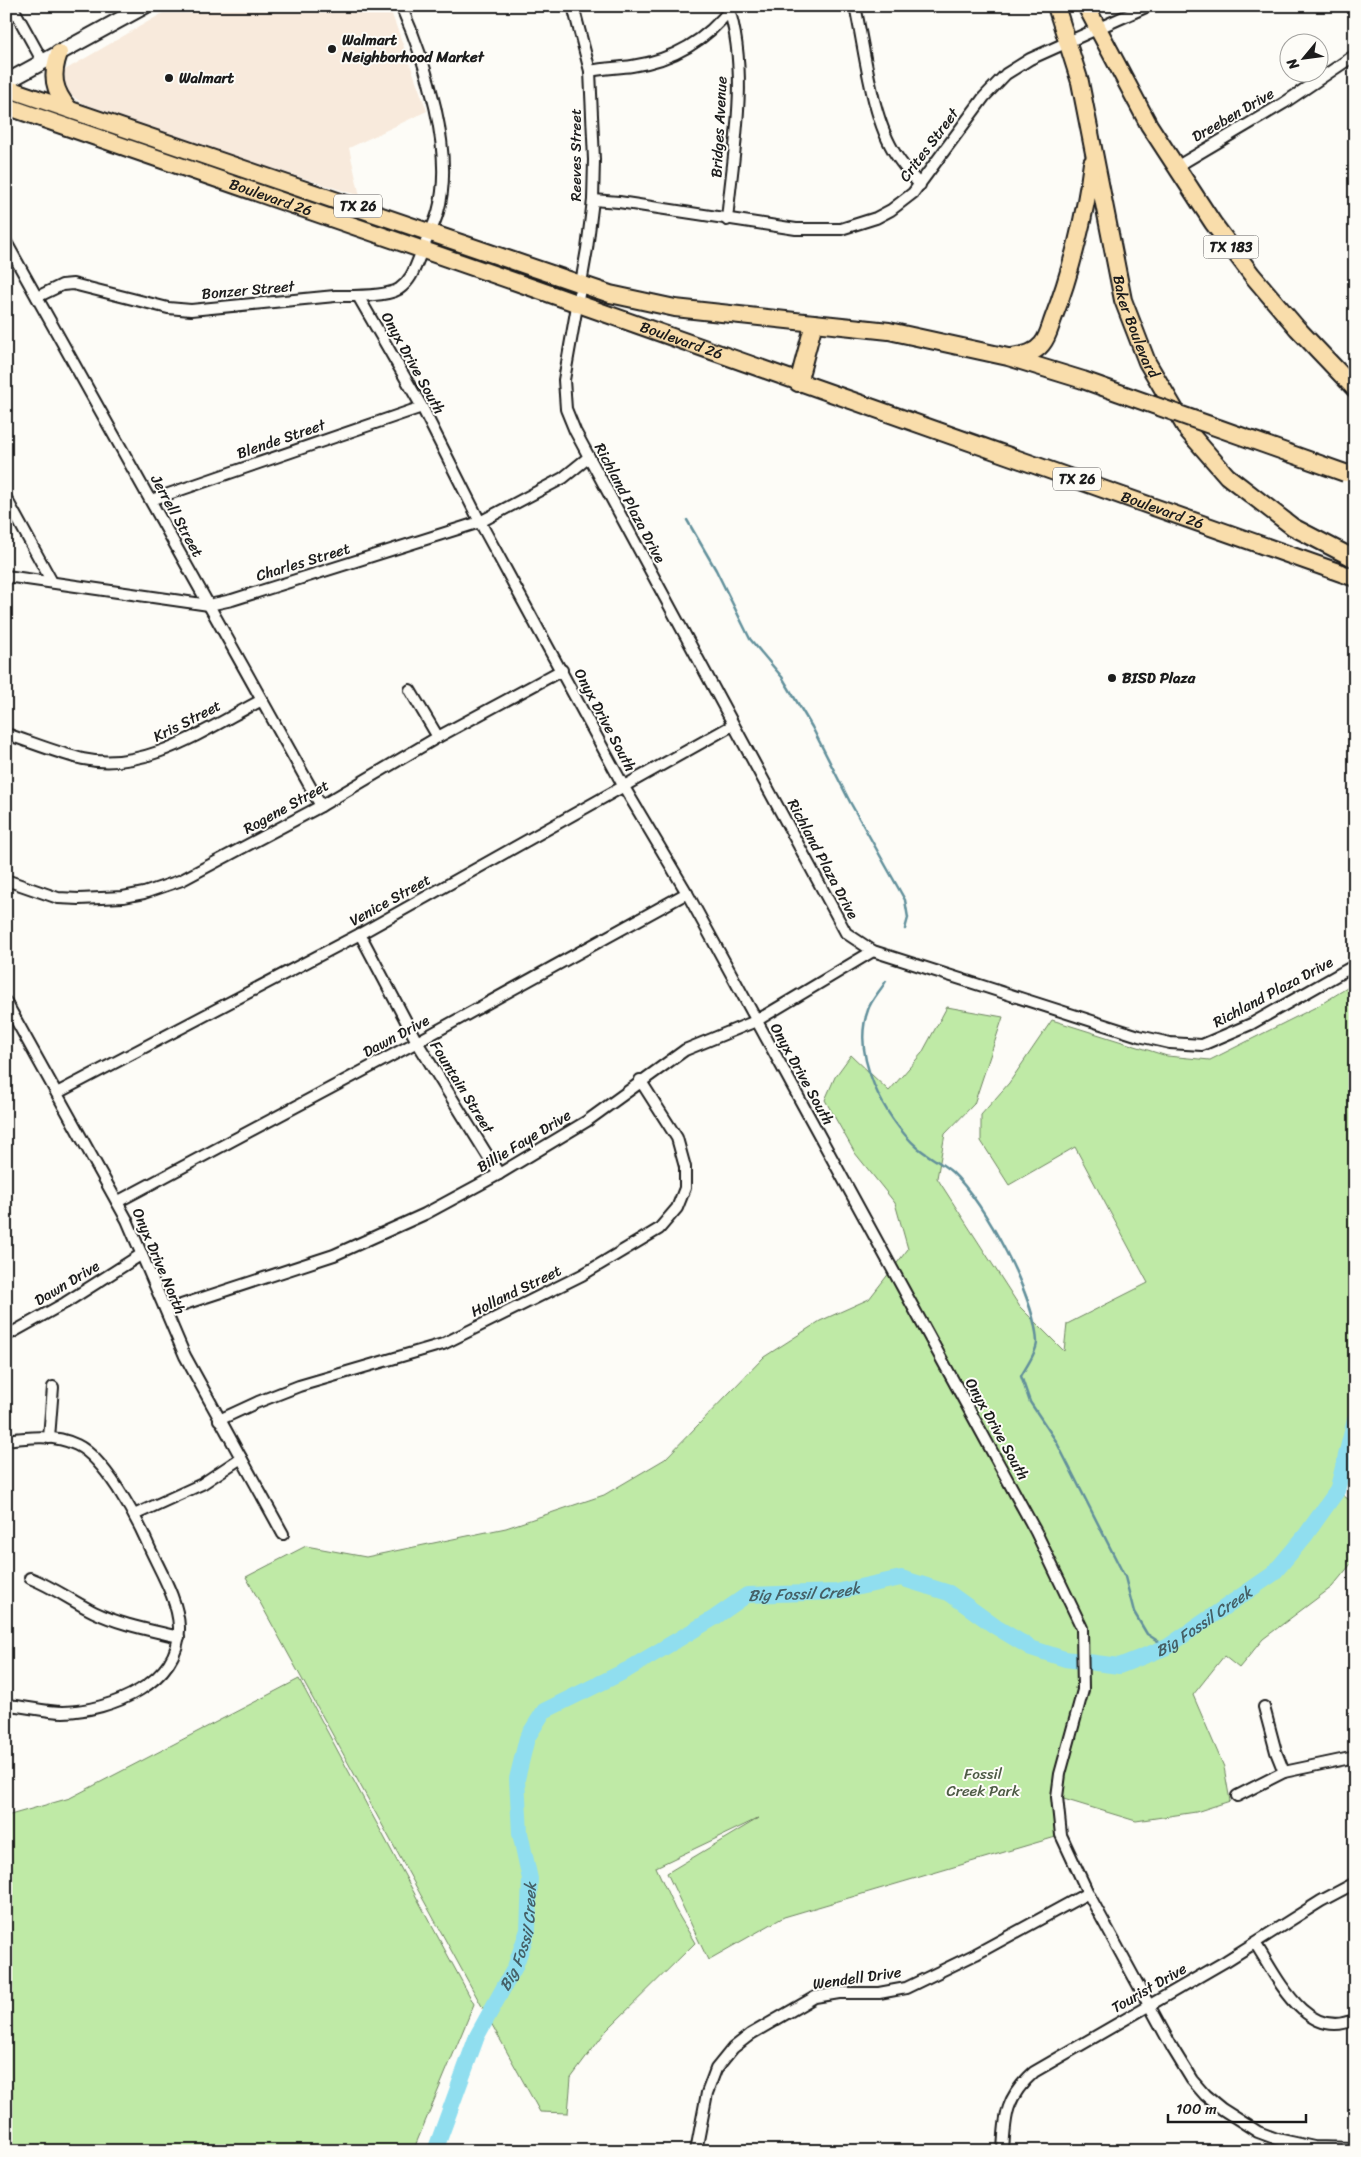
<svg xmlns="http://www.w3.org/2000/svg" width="1361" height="2157" font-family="Sriracha,sans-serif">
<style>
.built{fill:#f8eadc}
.green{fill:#bfeaa6;stroke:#6e8361}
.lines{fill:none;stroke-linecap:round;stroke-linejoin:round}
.stream{stroke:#62909b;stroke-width:2.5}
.river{stroke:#90deef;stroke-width:16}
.street-casing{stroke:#1c1c1c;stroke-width:14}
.secondary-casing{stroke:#1c1c1c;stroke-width:18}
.primary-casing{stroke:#1c1c1c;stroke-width:20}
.street{stroke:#fdfcf7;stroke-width:10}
.secondary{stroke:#fdfcf7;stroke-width:14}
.primary{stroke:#f9ddab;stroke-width:16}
.primary-bridge-casing{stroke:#1c1c1c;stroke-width:20;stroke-linecap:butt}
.primary-bridge{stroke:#f9ddab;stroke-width:16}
.poi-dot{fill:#1c1c1c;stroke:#fdfcf7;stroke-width:2}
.labels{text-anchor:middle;stroke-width:4;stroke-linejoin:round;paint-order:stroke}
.shield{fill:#fdfcf7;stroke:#605f5e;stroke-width:1}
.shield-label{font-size:14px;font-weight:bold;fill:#1c1c1c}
.poi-label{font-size:15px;font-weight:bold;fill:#1c1c1c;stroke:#fdfcf7;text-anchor:start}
.street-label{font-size:15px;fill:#1c1c1c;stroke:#fdfcf7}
.park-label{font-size:15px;fill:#4d5a45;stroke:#fdfcf7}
.water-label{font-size:16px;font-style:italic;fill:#456066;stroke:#fdfcf7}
</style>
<rect width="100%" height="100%" fill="#fdfcf7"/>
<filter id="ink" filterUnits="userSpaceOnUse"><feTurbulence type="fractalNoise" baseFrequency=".02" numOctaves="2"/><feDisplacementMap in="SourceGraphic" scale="10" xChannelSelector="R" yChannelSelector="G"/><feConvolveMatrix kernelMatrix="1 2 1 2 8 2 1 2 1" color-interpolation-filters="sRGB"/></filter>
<g filter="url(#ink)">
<polygon class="built" points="175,6 389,6 427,111 349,148 360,196 208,148 82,103 63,89 58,74"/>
<g class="green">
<polygon points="1355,983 1355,1420 1337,1491 1355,1504 1355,1559 1332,1587 1263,1639 1239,1668 1224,1656 1193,1695 1224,1767 1230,1801 1196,1812 1136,1821 1057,1797 1083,1690 1074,1688 1082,1690 1066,1743 1055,1791 1059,1836 784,1917 708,1960 667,1873 759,1818 656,1867 675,1909 695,1943 606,2031 571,2078 568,2113 540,2112 246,1577 306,1546 366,1557 506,1528 604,1495 665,1459 764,1357 820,1321 869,1299 908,1249 895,1203 855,1153 825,1100 835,1077 851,1055 889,1091 922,1053 947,1007 1003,1017 974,1104 945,1134 937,1178 1020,1307 1064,1351 1067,1324 1148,1283 1075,1147 1009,1185 981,1141 981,1115 1009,1083 1052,1020 1167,1056 1210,1060 1318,1006"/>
<polygon points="299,1679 474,2004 413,2151 6,2151 6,1819 10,1815 70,1798"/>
</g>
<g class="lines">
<g class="stream">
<polyline points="687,520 716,570 750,639 782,677 812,727 850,802 905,900 908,918 905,929"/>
<path d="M886,981C881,990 871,1000 868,1010C851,1055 884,1118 918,1148C929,1157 942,1163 952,1172C985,1203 1035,1297 1037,1342C1037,1352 1026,1367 1021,1376L1030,1402L1056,1441L1125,1577L1134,1612L1147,1634L1167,1647"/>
</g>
<path class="river" id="s1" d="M435,2151L477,2036L515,1967L528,1930L530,1879L520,1833L517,1779L527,1738L544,1711L627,1670L714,1618L747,1595L836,1592L901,1578L949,1593L996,1627L1031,1648L1065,1659L1119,1666L1167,1647L1273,1574L1305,1536L1337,1491L1355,1420"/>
<defs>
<g id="street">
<polyline points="12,6 43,62"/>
<polyline points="573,6 590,71 594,160 593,200 587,249 564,380 566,409 575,431 846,933 873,951 1139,1036 1170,1043 1202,1045 1251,1024 1355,965"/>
<path d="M855,6C865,50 871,117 896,155C903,166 911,175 920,185"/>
<path d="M590,71C604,68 618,68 632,66C673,60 707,40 732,7"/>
<polyline points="1176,167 1284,103 1355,55"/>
<polyline points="593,200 619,202 796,229 841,229 876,218 891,210 913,193 984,97 1006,74 1030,59 1148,6"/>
<path d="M727,220C733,151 750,73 728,6"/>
<polyline points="6,242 321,806"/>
<polyline points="358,296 422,407 480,522 624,787 687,893 1036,1532 1082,1628 1083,1690 1060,1774 1057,1797 1061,1835 1088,1893 1173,2049 1192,2080 1205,2095 1222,2109 1258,2132 1277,2139 1314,2147 1355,2148"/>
<path d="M37,297L62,285L73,284L168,308L191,310L335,296C351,296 386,297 399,289C413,279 415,266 422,251C427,238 434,226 438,212C455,152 426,62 401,6"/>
<polyline points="6,498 52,582"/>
<polyline points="151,500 422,407"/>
<polyline points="6,576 209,605 232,600 480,522 563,478 589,457"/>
<polyline points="410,690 438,737"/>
<path d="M6,734C31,742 57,753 83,759C146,773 209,727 262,700"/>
<polyline points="6,880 58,898 79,899 123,897 144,893 182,880 321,806 438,737 562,670"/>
<polyline points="360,934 417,1042 499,1174"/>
<polyline points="6,1002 127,1220 185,1356 283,1534"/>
<polyline points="57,1093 360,934 733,725"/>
<polyline points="117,1202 417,1042 687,893"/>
<polyline points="166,1310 334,1255 425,1214 499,1174 587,1121 685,1050 756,1021 873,951"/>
<polyline points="6,1336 65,1303 142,1254"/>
<polyline points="219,1420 258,1402 299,1386 443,1344 582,1275 659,1229 677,1208 685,1188 685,1167 677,1138 640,1080"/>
<polyline points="49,1438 53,1387"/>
<path d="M6,1440C29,1437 55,1434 77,1445C104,1458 135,1515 147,1542C158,1568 178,1598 179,1627C181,1683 110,1711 63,1712C44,1712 25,1706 6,1705"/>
<polyline points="134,1515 202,1484 241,1458"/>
<path d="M30,1578C53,1587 72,1601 94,1612C121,1625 150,1630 179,1637"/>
<polyline points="1264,1707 1276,1752 1284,1772"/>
<polyline points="1237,1796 1284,1772 1355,1757"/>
<path d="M1255,1943C1276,1975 1306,2043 1355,2019"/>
<polyline points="696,2151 707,2093 716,2069 733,2048 751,2034 815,1997 839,1993 879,1993 906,1988 976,1954 1088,1893"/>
<path d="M1003,2151C1005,2115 1006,2097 1034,2072L1226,1961L1321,1901L1355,1883"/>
</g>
<polyline id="secondary" points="6,82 145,6"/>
<g id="primary">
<path id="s2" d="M1056,6L1080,82L1123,300L1147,362L1187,430L1227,476L1293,527L1355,559"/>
<polyline points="1086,6 1149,125 1213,223 1252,275 1297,328 1355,389"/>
<path d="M59,53C51,75 53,90 69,109"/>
<polyline points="6,88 610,294 675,308 889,331 1008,357 1083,380"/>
<path id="s3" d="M6,106L519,283L1355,578"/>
<path d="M1011,357C1023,355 1034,354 1042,344C1048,337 1050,327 1053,319C1071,273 1086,212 1092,163"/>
<polyline points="798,383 814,323"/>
</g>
</defs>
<use href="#street" class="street-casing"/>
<use href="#secondary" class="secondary-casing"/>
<use href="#primary" class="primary-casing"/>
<use href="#street" class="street"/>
<use href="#secondary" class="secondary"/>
<use href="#primary" class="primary"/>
<defs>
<polyline id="primary-bridge" points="1083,380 1345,473"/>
</defs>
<use href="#primary-bridge" class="primary-bridge-casing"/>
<use href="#primary-bridge" class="primary-bridge"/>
</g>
</g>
<g class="poi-dot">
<circle cx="332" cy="49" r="5"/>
<circle cx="169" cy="78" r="5"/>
<circle cx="1112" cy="678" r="5"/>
</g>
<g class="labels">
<g class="shield">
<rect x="334" y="194.5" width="48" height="23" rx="4"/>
<rect x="1203.5" y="235.5" width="55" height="23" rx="4"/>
<rect x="1053" y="467.5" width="48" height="23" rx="4"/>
</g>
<g class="shield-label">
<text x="358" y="211">TX 26</text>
<text x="1231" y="252">TX 183</text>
<text x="1077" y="484">TX 26</text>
</g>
<g class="poi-label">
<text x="342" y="45">Walmart<tspan x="342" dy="17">Neighborhood Market</tspan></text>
<text x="179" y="83">Walmart</text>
<text x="1122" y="683">BISD Plaza</text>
</g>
<g class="street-label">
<text transform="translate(1233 115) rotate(-30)" y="5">Dreeben Drive</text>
<text transform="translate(719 127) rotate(-87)" y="5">Bridges Avenue</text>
<text transform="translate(929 145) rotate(-53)" y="5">Crites Street</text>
<text transform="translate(576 155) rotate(-90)" y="5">Reeves Street</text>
<text dy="5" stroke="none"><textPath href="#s3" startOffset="280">Boulevard 26</textPath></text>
<text transform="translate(248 290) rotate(-5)" y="5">Bonzer Street</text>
<text dy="5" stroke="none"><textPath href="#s2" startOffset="331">Baker Boulevard</textPath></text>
<text dy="5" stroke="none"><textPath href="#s3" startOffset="715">Boulevard 26</textPath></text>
<text transform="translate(413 363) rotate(61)" y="5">Onyx Drive South</text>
<text transform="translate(281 439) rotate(-19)" y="5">Blende Street</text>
<text transform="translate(630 503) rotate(62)" y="5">Richland Plaza Drive</text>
<text dy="5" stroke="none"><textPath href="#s3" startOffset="1225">Boulevard 26</textPath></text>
<text transform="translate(177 516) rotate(61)" y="5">Jerrell Street</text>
<text transform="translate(303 562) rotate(-17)" y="5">Charles Street</text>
<text transform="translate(605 720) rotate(62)" y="5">Onyx Drive South</text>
<text transform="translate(187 721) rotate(-27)" y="5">Kris Street</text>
<text transform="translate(286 807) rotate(-29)" y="5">Rogene Street</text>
<text transform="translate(823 859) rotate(62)" y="5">Richland Plaza Drive</text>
<text transform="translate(390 900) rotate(-29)" y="5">Venice Street</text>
<text transform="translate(1273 992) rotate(-28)" y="5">Richland Plaza Drive</text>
<text transform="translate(396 1036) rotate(-28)" y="5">Dawn Drive</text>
<text transform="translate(802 1074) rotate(61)" y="5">Onyx Drive South</text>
<text transform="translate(462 1087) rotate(58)" y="5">Fountain Street</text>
<text transform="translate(524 1141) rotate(-31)" y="5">Billie Faye Drive</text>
<text transform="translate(159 1261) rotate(67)" y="5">Onyx Drive North</text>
<text transform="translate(67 1283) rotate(-31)" y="5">Dawn Drive</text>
<text transform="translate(516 1291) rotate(-26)" y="5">Holland Street</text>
<text transform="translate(997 1429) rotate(61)" y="5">Onyx Drive South</text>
<text transform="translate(857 1978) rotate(-8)" y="5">Wendell Drive</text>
<text transform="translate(1149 1988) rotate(-30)" y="5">Tourist Drive</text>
</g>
<g class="park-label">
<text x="983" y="1779">Fossil<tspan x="983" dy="17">Creek Park</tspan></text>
</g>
<g class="water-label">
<text dy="6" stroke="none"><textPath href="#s1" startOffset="758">Big Fossil Creek</textPath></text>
<text dy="6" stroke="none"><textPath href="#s1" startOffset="1192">Big Fossil Creek</textPath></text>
<text dy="6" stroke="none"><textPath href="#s1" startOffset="232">Big Fossil Creek</textPath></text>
</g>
</g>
<rect width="1361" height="2157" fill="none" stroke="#fdfcf7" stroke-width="25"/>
<rect x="12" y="12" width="1336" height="2132" fill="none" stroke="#1c1c1c" stroke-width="2" filter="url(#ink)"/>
<g transform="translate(1304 58) rotate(241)"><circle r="24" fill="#fdfcf7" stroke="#a3a29f"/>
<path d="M0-4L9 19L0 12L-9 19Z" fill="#1c1c1c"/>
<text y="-8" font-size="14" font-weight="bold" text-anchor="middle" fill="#1c1c1c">N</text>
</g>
<path d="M1168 2114v8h138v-8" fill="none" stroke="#1c1c1c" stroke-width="2.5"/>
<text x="1176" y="2114" font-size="15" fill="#1c1c1c" stroke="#fdfcf7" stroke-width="4" paint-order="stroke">100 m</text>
</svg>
